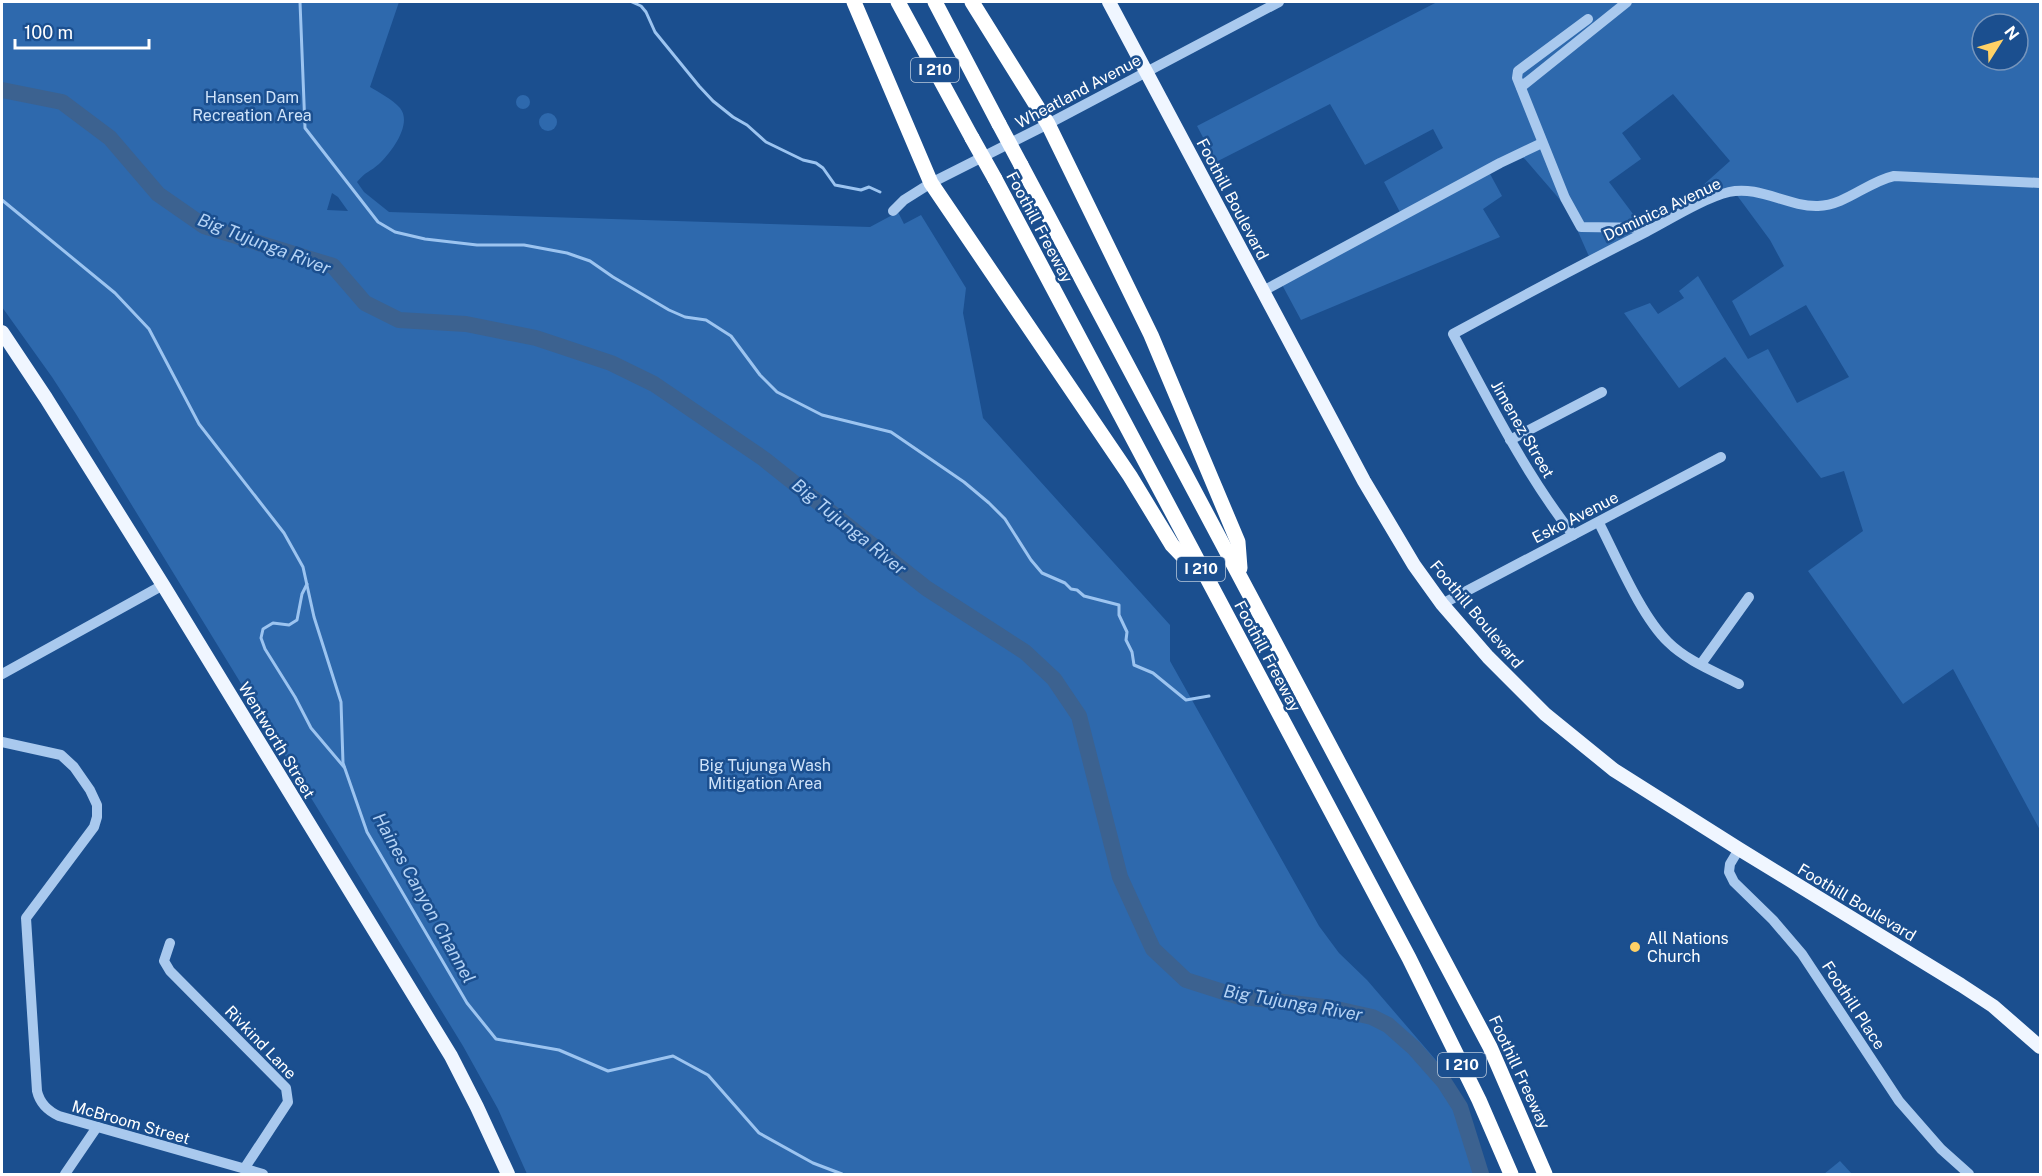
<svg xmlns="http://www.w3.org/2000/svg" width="2042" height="1176" font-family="'Public Sans',sans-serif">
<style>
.green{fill:#2e69ad;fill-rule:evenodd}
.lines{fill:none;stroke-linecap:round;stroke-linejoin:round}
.stream{stroke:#9cc4f0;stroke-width:3}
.river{stroke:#3c6290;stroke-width:16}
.minor{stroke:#a9c9ee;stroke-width:10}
.major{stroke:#f0f6ff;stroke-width:14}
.highway{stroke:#fff;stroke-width:15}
.highway-bridge{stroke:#fff;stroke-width:15}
.poi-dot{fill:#ffd166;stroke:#1b4f8f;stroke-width:2}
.labels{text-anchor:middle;stroke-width:5;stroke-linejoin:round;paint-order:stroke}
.shield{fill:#1b4f8f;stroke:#bbcadd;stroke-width:1.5}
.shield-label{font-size:15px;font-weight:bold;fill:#fff}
.street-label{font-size:16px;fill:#fff;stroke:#1b4f8f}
.park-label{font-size:16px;fill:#cfe3fa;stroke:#1b4f8f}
.poi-label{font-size:16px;fill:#fff;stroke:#1b4f8f;text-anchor:start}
.water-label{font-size:18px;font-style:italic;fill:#b5d3f5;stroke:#1b4f8f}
</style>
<rect width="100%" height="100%" fill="#1b4f8f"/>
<g class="green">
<path d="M2,2H399L370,87C380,93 392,99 400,108C413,124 391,153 379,164C370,172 366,171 357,182L364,192L389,212L870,227L898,212L904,224L921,215L966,288L963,313L983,418L1170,625V661L1319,926L1339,953L1367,980L1441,1066L1489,1174H527L498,1109L463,1046L76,414L52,377L2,307ZM332,193L338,197L348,211L327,210Z"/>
<path d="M1437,2H2040V830L1953,669L1903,704L1808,571L1863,531L1844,471L1821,478L1725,357L1679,388L1624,313L1650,303L1658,314L1684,298L1679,291L1698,276L1748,359L1768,349L1797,403L1849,377L1806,305L1750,336L1732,301L1784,266L1770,240L1733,190L1672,213L1730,161L1673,94L1622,133L1641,159L1609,182L1645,230L1591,261L1568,209L1517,150L1489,172L1502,196L1483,209L1500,237L1301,320L1280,281L1402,216L1384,182L1443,148L1433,129L1365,165L1330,104L1216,162L1197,126ZM1982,24H2018V60H1982Z"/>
<circle cx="523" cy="102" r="7"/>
<circle cx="548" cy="122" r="9"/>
<polygon points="1840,1161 1852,1174 1824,1174"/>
</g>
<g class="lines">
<g class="stream">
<polyline points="300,2 305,128 378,222 395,232 425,239 477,245 524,245 567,253 590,261 613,277 669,310 685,317 706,320 731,336 760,375 777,392 822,415 891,432 964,482 989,503 1005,519 1031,560 1042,573 1065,583 1071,589 1077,590 1084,596 1119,605 1119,615 1127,632 1126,640 1132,652 1134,665 1153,673 1186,700 1209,696"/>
<polyline points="632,2 641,6 646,12 655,32 699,86 713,101 733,117 747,125 766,142 803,160 816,163 823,168 835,185 861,190 869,187 880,192"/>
<polyline points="2,200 115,293 149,329 199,424 284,533 303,567 314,617 341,702 343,763 367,832 467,1003 496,1039 559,1050 608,1071 673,1056 708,1075 759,1133 813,1163 842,1174"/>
<polyline points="307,584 302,594 297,620 289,625 273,623 263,629 261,638 265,649 295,697 311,728 344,767"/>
</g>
<polyline class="river" points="2,90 62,102 110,138 158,194 204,226 333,266 365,303 399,320 466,324 536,338 611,363 654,384 764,459 926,588 1025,652 1054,679 1079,716 1120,877 1153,949 1186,980 1236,996 1332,1008 1372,1017 1388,1025 1414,1048 1444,1082 1460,1107 1481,1174"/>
<g class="minor">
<polyline points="1588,19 1518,71 1517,78 1565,198 1581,227 1651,228"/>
<polyline points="1521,87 1627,2"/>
<polyline points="893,211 904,200 931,183 1048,124 1279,2"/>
<polyline points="1263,291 1500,163 1542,143"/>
<polyline points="1510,440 1602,392"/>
<path d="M1599,523C1617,558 1641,616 1668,642C1687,661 1716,672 1739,684"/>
<path d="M1573,535C1525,473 1490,403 1453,334C1517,299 1581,265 1646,232C1669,220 1704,198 1729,192C1759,185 1788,207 1818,206C1846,205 1867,182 1894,176L2040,183"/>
<polyline points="1442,604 1721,457"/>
<polyline points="1701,664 1749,597"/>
<polyline points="2,674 163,585"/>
<path d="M2,742L61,755L74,767L90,790L97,805V817L94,827L26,918L37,1091C40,1104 48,1111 59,1116L263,1174"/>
<polyline points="1739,849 1730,864 1729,872 1734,882 1773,920 1802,954 1899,1101 1941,1149 1969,1174"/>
<polyline points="170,943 164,961 170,971 286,1088 288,1102 244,1169"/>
<polyline points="65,1174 97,1127"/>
</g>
<g class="major">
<polyline points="1109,2 1364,481 1414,565 1442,604 1488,657 1545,714 1614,770 1739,849 1961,985 1993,1006 2040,1047"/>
<polyline points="2,332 46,398 163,585 451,1056 477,1107 508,1174"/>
</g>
<g class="highway">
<polyline points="854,2 931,183 1130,476 1172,545 1197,571"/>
<polyline points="898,2 972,138"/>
<polyline points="935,2 999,124"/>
<polyline points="972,2 1048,124 1151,335 1238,542 1240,568"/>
<polyline points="1021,165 1490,1047 1545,1174"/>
<polyline points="995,179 1409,958 1479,1100 1511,1174"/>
</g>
<g class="highway-bridge">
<polyline points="999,124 1021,165"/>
<polyline points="972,138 995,179"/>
</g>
</g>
<circle class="poi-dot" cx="1635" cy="947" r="6"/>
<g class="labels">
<g class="shield">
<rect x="911" y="58" width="48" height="24" rx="4.5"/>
<rect x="1177" y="557" width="48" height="24" rx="4.5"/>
<rect x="1438" y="1053" width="48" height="24" rx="4.5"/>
</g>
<g class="shield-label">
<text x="935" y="75">I 210</text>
<text x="1201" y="574">I 210</text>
<text x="1462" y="1070">I 210</text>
</g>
<g class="street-label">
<text transform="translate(1078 91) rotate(-28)" y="6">Wheatland Avenue</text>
<text transform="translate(1233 199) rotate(62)" y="6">Foothill Boulevard</text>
<text transform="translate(1662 209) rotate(-25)" y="6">Dominica Avenue</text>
<text transform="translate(1040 227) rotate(62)" y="6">Foothill Freeway</text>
<text transform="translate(1523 429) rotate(60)" y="6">Jimenez Street</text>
<text transform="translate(1575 517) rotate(-27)" y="6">Esko Avenue</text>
<text transform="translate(1477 614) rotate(50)" y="6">Foothill Boulevard</text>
<text transform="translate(1268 656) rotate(62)" y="6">Foothill Freeway</text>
<text transform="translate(277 740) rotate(59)" y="6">Wentworth Street</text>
<text transform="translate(1857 902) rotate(31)" y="6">Foothill Boulevard</text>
<text transform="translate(1854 1005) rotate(57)" y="6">Foothill Place</text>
<text transform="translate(261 1042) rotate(46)" y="6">Rivkind Lane</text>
<text transform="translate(1520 1072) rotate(65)" y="6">Foothill Freeway</text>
<text transform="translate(131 1122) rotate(16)" y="6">McBroom Street</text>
</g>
<g class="park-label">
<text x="252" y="103">Hansen Dam<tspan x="252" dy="18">Recreation Area</tspan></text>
<text x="765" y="771">Big Tujunga Wash<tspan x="765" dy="18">Mitigation Area</tspan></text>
</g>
<g class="poi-label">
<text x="1647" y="944">All Nations<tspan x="1647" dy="18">Church</tspan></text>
</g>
<g class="water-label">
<text transform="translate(264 244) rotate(21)" y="6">Big Tujunga River</text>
<text transform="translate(849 527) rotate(39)" y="6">Big Tujunga River</text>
<text transform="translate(424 898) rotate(61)" y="6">Haines Canyon Channel</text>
<text transform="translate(1293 1003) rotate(10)" y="6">Big Tujunga River</text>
</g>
</g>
<rect width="2042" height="1176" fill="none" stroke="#ffffff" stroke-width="6"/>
<g transform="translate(2000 42) rotate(53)"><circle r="28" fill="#1b4f8f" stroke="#7695bc" stroke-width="1.5"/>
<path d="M0-4.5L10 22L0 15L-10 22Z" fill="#ffd166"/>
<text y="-9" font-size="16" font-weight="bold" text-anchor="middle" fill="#ffffff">N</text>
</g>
<path d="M15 39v9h134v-9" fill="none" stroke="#ffffff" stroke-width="3"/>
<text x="24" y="39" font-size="18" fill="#ffffff" stroke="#1b4f8f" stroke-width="4.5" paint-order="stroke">100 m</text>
</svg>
